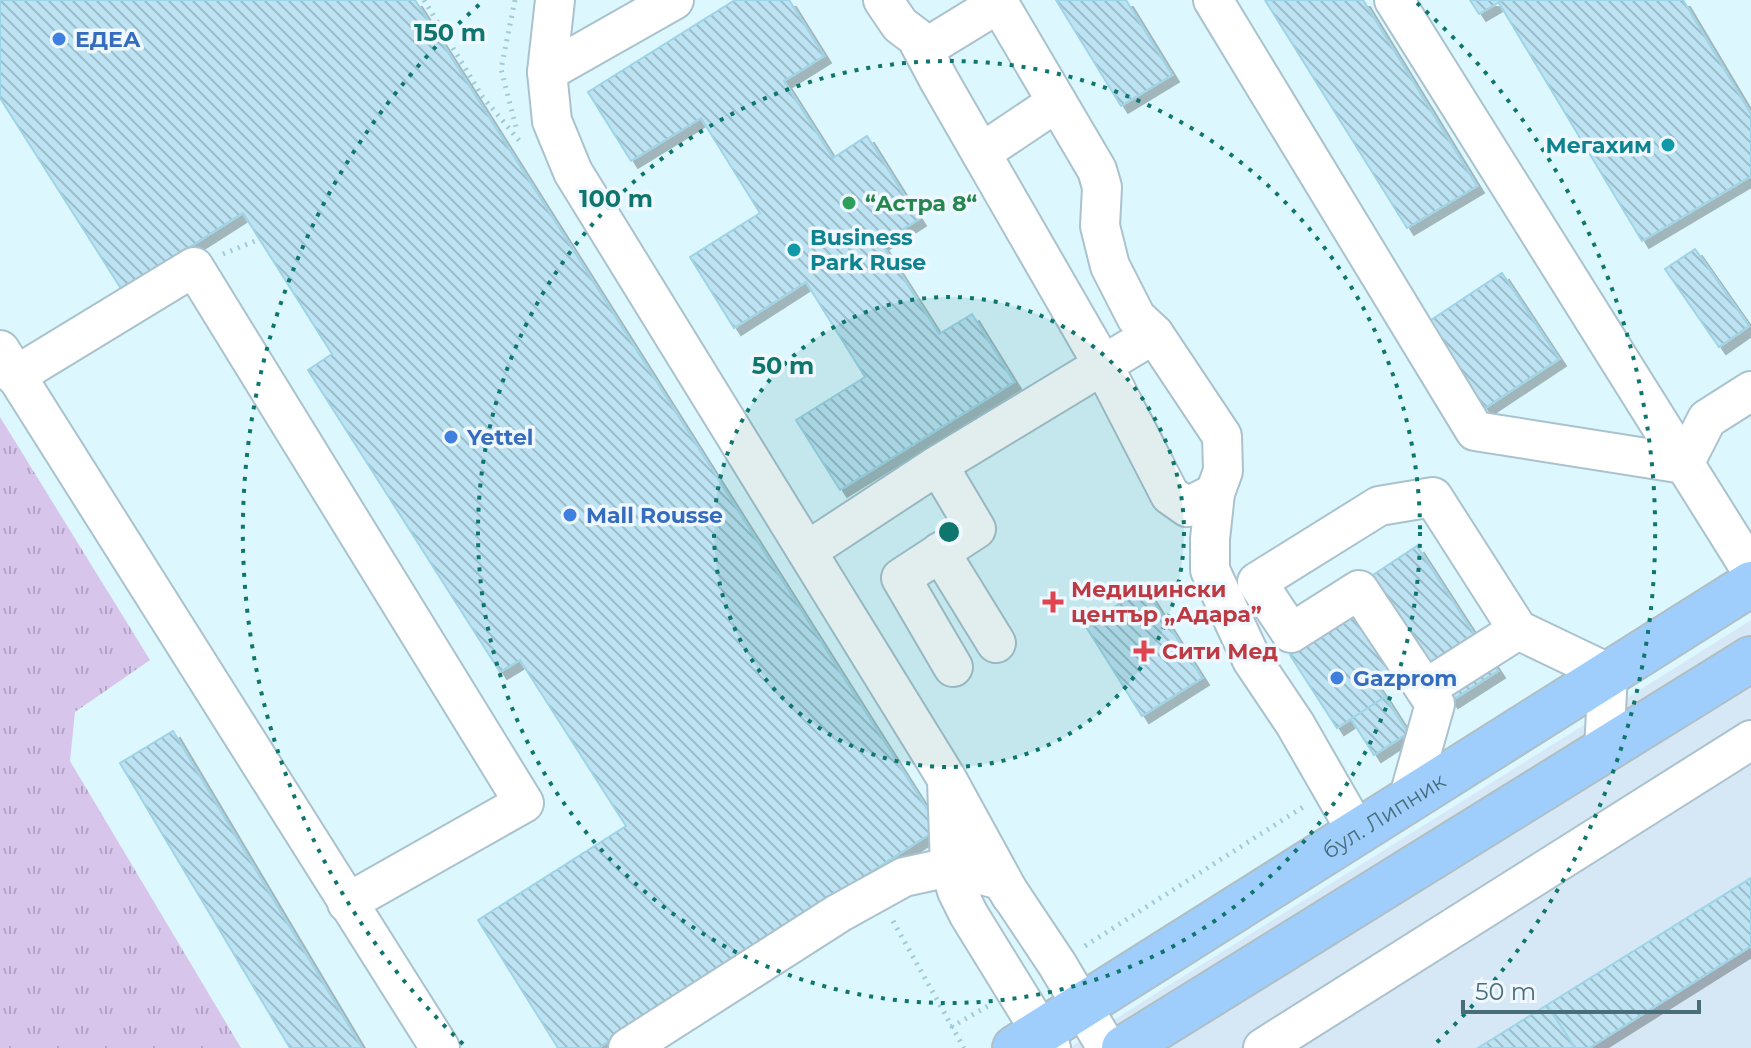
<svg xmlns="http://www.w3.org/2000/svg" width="1751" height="1048" font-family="Montserrat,sans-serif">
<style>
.residential{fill:#d6e8f5}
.commercial{fill:#dcf8fe}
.grass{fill:url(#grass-tufts)}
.building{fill:url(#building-back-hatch);stroke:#9ed4e7;stroke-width:2;filter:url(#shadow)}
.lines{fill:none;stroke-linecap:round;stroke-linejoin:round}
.minor-casing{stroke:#aac2ce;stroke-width:42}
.major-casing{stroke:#afbfc4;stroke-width:48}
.path{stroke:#a1cad9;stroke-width:5;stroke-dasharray:2 6;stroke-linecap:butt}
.minor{stroke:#fff;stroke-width:38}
.major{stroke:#9fcefd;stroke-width:44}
.ring{fill:none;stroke:#0f766e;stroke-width:4;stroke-dasharray:4 8}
.shop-dot{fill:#3f7fe0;stroke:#eff7ff;stroke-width:3}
.culture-dot{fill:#0f9aa8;stroke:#eff7ff;stroke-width:3}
.leisure-dot{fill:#2e9e5b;stroke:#eff7ff;stroke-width:3}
.health-dot{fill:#e0444e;stroke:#eff7ff;stroke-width:3}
.labels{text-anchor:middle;stroke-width:7;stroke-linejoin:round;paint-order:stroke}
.shop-label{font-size:22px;font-weight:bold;fill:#366cbe;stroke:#eff7ff;text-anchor:start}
.culture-label{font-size:22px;font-weight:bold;fill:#0d838f;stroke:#eff7ff;text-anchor:end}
.leisure-label{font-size:22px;font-weight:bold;fill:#27864d;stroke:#eff7ff;text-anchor:start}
.health-label{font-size:22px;font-weight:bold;fill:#be3a42;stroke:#eff7ff;text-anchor:start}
.street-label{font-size:22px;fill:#4a6e79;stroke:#eff7ff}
.centre{fill:#0f766e;stroke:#eff7ff;stroke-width:4}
.ring-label{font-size:24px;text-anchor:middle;font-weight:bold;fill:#0f766e;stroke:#eff7ff;stroke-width:7;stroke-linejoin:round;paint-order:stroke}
</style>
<defs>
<pattern id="grass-tufts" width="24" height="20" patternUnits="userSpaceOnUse" patternTransform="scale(2)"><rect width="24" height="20" fill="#d8c5ec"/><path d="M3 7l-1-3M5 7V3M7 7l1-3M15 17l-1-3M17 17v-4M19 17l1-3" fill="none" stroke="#b1a4c4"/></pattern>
<pattern id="building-back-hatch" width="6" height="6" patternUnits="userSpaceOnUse" patternTransform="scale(2)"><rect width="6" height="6" fill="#bde3f2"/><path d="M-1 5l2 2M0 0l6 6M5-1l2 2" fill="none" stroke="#9cbcc9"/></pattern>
<filter id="shadow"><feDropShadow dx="7" dy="7" stdDeviation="0" flood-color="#0004"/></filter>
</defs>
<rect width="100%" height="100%" fill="#e8f3fd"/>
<polygon class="residential" points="1751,620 1751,1048 1069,1048 1250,933"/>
<polygon class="commercial" points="0,0 1751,0 1751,620 1069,1048 0,1048"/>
<polygon class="grass" points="0,417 150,660 75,712 70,761 241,1048 0,1048"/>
<g class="building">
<polygon points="0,0 415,0 939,828 598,1048 558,1048 478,920 626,826 520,660 500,672 308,370 332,354 243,213 122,290 0,98"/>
<polygon points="735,0 789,0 824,56 784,81 833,158 867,136 919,219 881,243 939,334 972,314 1014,382 840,490 796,420 865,377 806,282 734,328 690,257 760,213 701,118 631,161 588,92"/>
<polygon points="1056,0 1126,0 1172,75 1121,106"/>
<polygon points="1265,0 1363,0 1477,186 1407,228"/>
<polygon points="1470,0 1503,0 1479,14"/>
<polygon points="1503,0 1683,0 1751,114 1751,176 1642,241 1499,3"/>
<polygon points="1695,249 1749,326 1719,347 1665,269"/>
<polygon points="1502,273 1559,359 1485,408 1428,322"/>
<polygon points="1417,546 1498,671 1451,701 1419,651 1374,681 1385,697 1337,728 1290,655 1385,593 1373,575"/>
<polygon points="1145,588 1202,678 1142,716 1085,625"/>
<polygon points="1385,697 1408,733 1374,755 1351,719"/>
<polygon points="173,731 362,1048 290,1048 120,763"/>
<polygon points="1751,878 1751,946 1589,1048 1575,1048 1547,1005"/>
<polygon points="1547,1005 1575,1048 1478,1048"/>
</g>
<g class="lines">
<defs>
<g id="minor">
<polyline points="555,0 547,72 552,121 573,172 947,779 1011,896"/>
<polyline points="883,0 900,25 916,37 939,80 1103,365 1170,495 1187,507 1215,493"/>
<polyline points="997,0 1097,170 1102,187 1100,226 1110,266 1136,317 1154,334 1222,436 1223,471 1215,493 1210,539 1210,570 1252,660 1295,724 1357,832"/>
<polyline points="1213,0 1475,431 1684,464"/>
<polyline points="1394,0 1751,570"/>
<polyline points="924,49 999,3"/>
<polyline points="547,72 674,0"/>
<polyline points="981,153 1057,102"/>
<polyline points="0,350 440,1048"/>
<polyline points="15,376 194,267 524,803 347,903"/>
<polyline points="1684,464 1707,419 1751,391"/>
<polyline points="938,465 976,529 901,578 953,667"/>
<polyline points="807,551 938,465 1154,334"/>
<polyline points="940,552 996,643"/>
<polyline points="1425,689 1518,630"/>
<polyline points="947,781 950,867 957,891 969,915 1051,1048"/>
<polyline points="1408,800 1435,704 1359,590 1291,633 1257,582 1379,506 1433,497 1518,630 1608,673 1604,750"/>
<polyline points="628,1048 839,913 904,877 950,867 1001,880 1057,964 1107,1048"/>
<polyline points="1263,1048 1751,740"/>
</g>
<g id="major">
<path id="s1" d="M1015,1048L1751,584"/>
<polyline points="1124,1048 1751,659"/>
</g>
</defs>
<use href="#minor" class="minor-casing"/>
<use href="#major" class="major-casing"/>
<g class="path">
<polyline points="424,0 482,96 522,144"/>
<polyline points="515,0 501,69 516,127"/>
<polyline points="223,254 260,239"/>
<polyline points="893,921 964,1048"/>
<polyline points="1085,946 1303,807"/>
<polyline points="951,1027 988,1006"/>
</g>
<use href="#minor" class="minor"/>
<use href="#major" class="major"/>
</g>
<circle cx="949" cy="532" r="235" fill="#0f766e" fill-opacity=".12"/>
<g class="ring">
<circle cx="949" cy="532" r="235"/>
<circle cx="949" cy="532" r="471"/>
<path d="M463 1044A706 706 0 0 1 481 3M1417 3A706 706 0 0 1 1435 1044"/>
</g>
<g class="shop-dot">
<circle cx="59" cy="39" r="8"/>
<circle cx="451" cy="437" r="8"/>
<circle cx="570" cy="515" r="8"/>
<circle cx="1337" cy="678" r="8"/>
</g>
<g class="culture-dot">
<circle cx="1668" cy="145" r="8"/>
<circle cx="794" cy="250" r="8"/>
</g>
<circle class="leisure-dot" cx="849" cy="203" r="8"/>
<g class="health-dot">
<path d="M1049 590h8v8h8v8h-8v8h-8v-8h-8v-8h8z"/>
<path d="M1140 639h8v8h8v8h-8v8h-8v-8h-8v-8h8z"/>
</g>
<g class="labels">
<g class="shop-label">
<text x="75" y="47">ЕДЕА</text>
<text x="467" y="445">Yettel</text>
<text x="586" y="523">Mall Rousse</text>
<text x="1353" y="686">Gazprom</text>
</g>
<g class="culture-label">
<text x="1652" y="153">Мегахим</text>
<text x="810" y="245" text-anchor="start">Business<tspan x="810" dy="25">Park Ruse</tspan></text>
</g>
<g class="leisure-label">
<text x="865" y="211">“Астра 8“</text>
</g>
<g class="health-label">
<text x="1071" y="597">Медицински<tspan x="1071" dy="25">център „Адара”</tspan></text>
<text x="1162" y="659">Сити Мед</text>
</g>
<g class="street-label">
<text dy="8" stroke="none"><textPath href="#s1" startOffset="436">бул. Липник</textPath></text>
</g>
</g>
<circle cx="949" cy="532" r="12" class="centre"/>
<g class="ring-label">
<text x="450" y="41">150 m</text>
<text x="616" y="207">100 m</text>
<text x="783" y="374">50 m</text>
</g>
<path d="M1463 1000v12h236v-12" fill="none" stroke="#4a6e79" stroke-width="4"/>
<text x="1475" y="1000" font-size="24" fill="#4a6e79" stroke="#eff7ff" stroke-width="6" paint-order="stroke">50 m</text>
</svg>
